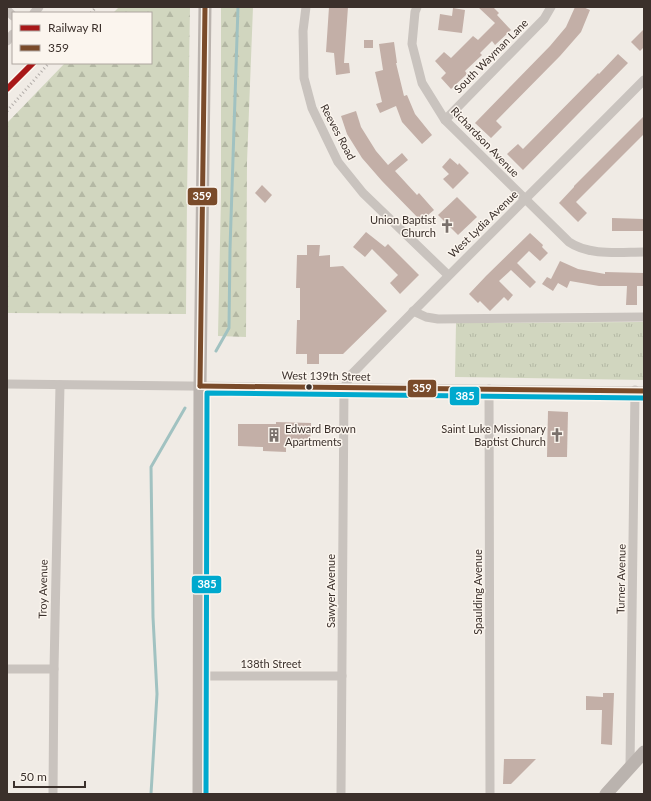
<svg xmlns="http://www.w3.org/2000/svg" width="651" height="801" font-family="Lato,sans-serif">
<style>
.grass{fill:url(#grass-tufts)}
.forest{fill:url(#forest-firs)}
.lines{fill:none;stroke-linecap:round;stroke-linejoin:round}
.stream{stroke:#a1c2c1;stroke-width:3}
.building{fill:#c3afa7}
.street{stroke:#c9c3be;stroke-width:9}
.secondary{stroke:#bab3ae;stroke-width:13}
.rail{stroke:#b1aca8;stroke-width:3;stroke-dasharray:1 3;stroke-linecap:butt}
.bus-1-casing{stroke:#fbf5ee;stroke-width:8}
.bus-2-casing{stroke:#fbf5ee;stroke-width:8}
.bus-1{stroke:#7a4b2a;stroke-width:5}
.bus-2{stroke:#00a9ce;stroke-width:5}
.rail-1-casing{stroke:#fbf5ee;stroke-width:9}
.rail-1{stroke:#a81818;stroke-width:6}
.bus-dot{fill:#3b302b;stroke:#fbf5ee;stroke-width:1.5}
.labels{text-anchor:middle;stroke-width:3;stroke-linejoin:round;paint-order:stroke}
.street-label{font-size:11px;fill:#3b302b;stroke:#fbf5ee}
.poi-label{font-size:11px;fill:#3b302b;stroke:#fbf5ee;text-anchor:end}
.line-badge{stroke:#fbf5ee;stroke-width:1.5}
.badge-label{font-size:11px;text-anchor:middle;font-weight:bold;fill:#fff}
</style>
<defs>
<pattern id="grass-tufts" width="24" height="20" patternUnits="userSpaceOnUse"><rect width="24" height="20" fill="#d1d6bf"/><path d="M3 7l-1-3M5 7V3M7 7l1-3M15 17l-1-3M17 17v-4M19 17l1-3" fill="none" stroke="#b4b8a4"/></pattern>
<pattern id="forest-firs" width="22" height="20" patternUnits="userSpaceOnUse"><rect width="22" height="20" fill="#d1d6bf"/><path d="M5 1l3.5 6h-7zM16 11l3.5 6h-7z" fill="#b4b8a4"/></pattern>
</defs>
<rect width="100%" height="100%" fill="#f0ebe5"/>
<polygon class="grass" points="644,322 644,380 455,377 456,323"/>
<g class="forest">
<polygon points="119,7 190,7 187,197 186,314 7,313 7,123 65,63 151,63 151,13 113,13"/>
<polygon points="221,7 253,7 247,162 246,337 218,336 221,197"/>
</g>
<g class="lines">
<g class="stream">
<polyline points="216,351 229,328 230,249 238,7"/>
<polyline points="151,794 157,694 153,617 151,467 185,408"/>
</g>
</g>
<g class="building">
<polygon points="329,7 348,7 344,63 349,63 350,73 336,75 334,53 326,52"/>
<polygon points="478,7 493,7 499,13 497,15 511,30 495,45 492,41 480,53 482,55 465,71 467,74 451,89 441,78 446,73 435,61 444,52 451,58 473,36 478,40 495,23"/>
<polygon points="575,7 583,7 590,10 581,32 560,56 496,121 502,127 491,138 475,123 550,46 566,27"/>
<polygon points="453,8 465,10 462,33 438,30 440,14 452,16"/>
<polygon points="644,29 644,47 640,51 631,42"/>
<rect x="364" y="40" width="9" height="8"/>
<polygon points="394,42 397,63 396,63 404,96 407,95 415,114 432,135 422,144 402,122 396,106 380,113 376,104 382,102 375,72 383,70 379,44"/>
<polygon points="618,54 628,63 523,170 507,154 518,144 523,149 598,73 599,74"/>
<polygon points="356,111 361,127 376,151 388,165 402,153 408,160 395,171 417,195 419,193 434,210 421,221 382,181 362,158 347,134 341,116"/>
<polygon points="644,116 644,134 576,202 587,213 578,222 559,203 574,187 574,186"/>
<polygon points="450,158 458,165 459,163 469,173 453,189 443,179 449,174 442,167"/>
<polygon points="262,185 272,195 265,203 255,193"/>
<polygon points="457,197 477,217 458,235 438,215"/>
<polygon points="612,218 644,219 644,231 612,231"/>
<polygon points="366,232 385,247 388,244 419,275 400,294 390,283 398,275 372,249 365,257 353,247"/>
<polygon points="530,233 543,245 542,247 548,253 540,261 529,251 517,263 536,282 530,288 511,270 499,281 513,295 508,301 504,297 490,311 480,301 478,303 469,294 486,276"/>
<polygon points="307,245 320,245 319,256 330,255 330,267 343,266 387,311 343,354 319,354 319,364 307,364 307,354 296,354 297,320 300,320 300,288 296,288 297,255 307,255"/>
<polygon points="560,261 578,269 605,274 605,272 644,273 644,286 637,286 637,305 626,305 627,286 599,286 570,281 567,288 558,283 553,291 542,284 547,277 551,279"/>
<polygon points="548,411 568,412 567,457 547,457"/>
<polygon points="276,422 311,423 310,445 286,445 286,452 263,451 263,447 238,446 238,424 276,424"/>
<polygon points="603,693 614,693 612,745 601,744 602,710 586,710 586,696 603,697"/>
<polygon points="504,759 536,759 511,784 503,784"/>
</g>
<g class="lines">
<g class="street">
<polyline points="306,7 303,31 304,78 312,108 338,162 363,193 448,275"/>
<path d="M417,7L415,12L412,44L422,83L445,120L569,242C589,256 620,252 644,252"/>
<polyline points="7,10 13,16"/>
<polyline points="34,13 39,7"/>
<polyline points="7,41 13,34"/>
<polyline points="445,120 544,19 551,7"/>
<polyline points="413,311 426,317 438,319 644,317"/>
<polyline points="7,384 644,391"/>
<polyline points="489,389 490,794"/>
<polyline points="7,669 54,669"/>
<polyline points="200,676 342,676"/>
<polyline points="630,767 635,390"/>
<polyline points="53,794 54,669 60,385"/>
<path d="M341,794L344,388L350,376C447,276 546,179 644,80"/>
</g>
<g class="secondary">
<polyline points="199,794 200,386 205,7"/>
<polyline points="606,794 644,752"/>
</g>
<g class="rail">
<polyline points="91,13 96,7"/>
<polyline points="7,111 49,63"/>
</g>
<defs>
<g id="bus-1">
<polyline points="200,386 644,391"/>
<polyline points="200,386 205,7"/>
</g>
<polyline id="bus-2" points="206,794 207,393 644,398"/>
</defs>
<use href="#bus-1" class="bus-1-casing"/>
<use href="#bus-2" class="bus-2-casing"/>
<use href="#bus-1" class="bus-1"/>
<use href="#bus-2" class="bus-2"/>
<defs>
<polyline id="rail-1" points="7,89 33,63"/>
</defs>
<use href="#rail-1" class="rail-1-casing"/>
<use href="#rail-1" class="rail-1"/>
</g>
<defs>
<symbol id="church-bare" viewBox="-9 -9 18 18"><path d="M-1.2-6h2.4v3.5h3.3v2.4h-3.3V6h-2.4V-.1h-3.3v-2.4h3.3Z" fill="#7a716c" stroke="#fbf5ee" stroke-width="2.5" paint-order="stroke"/></symbol>
<symbol id="building-bare" viewBox="-9 -9 18 18"><path d="M-4-6H4V6H1V3H-1V6H-4ZM-2.5-4.3h1.7v1.8h-1.7ZM.8-4.3h1.7v1.8H.8ZM-2.5-1h1.7V.8h-1.7ZM.8-1h1.7V.8H.8Z" fill="#7a716c" stroke="#fbf5ee" stroke-width="2.5" paint-order="stroke"/></symbol>
</defs>
<g fill-rule="evenodd">
<use href="#church-bare" x="437" y="216" width="20" height="20"/>
<use href="#building-bare" x="264" y="425" width="20" height="20"/>
<use href="#church-bare" x="547" y="425" width="20" height="20"/>
</g>
<circle class="bus-dot" cx="309" cy="387" r="3.5"/>
<g class="labels">
<g class="street-label">
<text transform="translate(491 56) rotate(-45)" y="4">South Wayman Lane</text>
<text transform="translate(338 132) rotate(62)" y="4">Reeves Road</text>
<text transform="translate(485 142) rotate(46)" y="4">Richardson Avenue</text>
<text transform="translate(483 224) rotate(-44)" y="4">West Lydia Avenue</text>
<text transform="translate(326 376) rotate(1)" y="4">West 139th Street</text>
<text transform="translate(621 579) rotate(-89)" y="4">Turner Avenue</text>
<text transform="translate(43 589) rotate(-89)" y="4">Troy Avenue</text>
<text transform="translate(331 591) rotate(-90)" y="4">Sawyer Avenue</text>
<text transform="translate(478 592) rotate(-90)" y="4">Spaulding Avenue</text>
<text x="271" y="668">138th Street</text>
</g>
<g class="poi-label">
<text x="436" y="224">Union Baptist<tspan x="436" dy="13">Church</tspan></text>
<text x="285" y="433" text-anchor="start">Edward Brown<tspan x="285" dy="13">Apartments</tspan></text>
<text x="546" y="433">Saint Luke Missionary<tspan x="546" dy="13">Baptist Church</tspan></text>
</g>
</g>
<g class="line-badge">
<rect x="187" y="187" width="31" height="19" rx="4" fill="#7a4b2a"/>
<rect x="407" y="379" width="30" height="19" rx="4" fill="#7a4b2a"/>
<rect x="449" y="386" width="31" height="20" rx="4" fill="#00a9ce"/>
<rect x="191" y="575" width="31" height="19" rx="4" fill="#00a9ce"/>
</g>
<g class="badge-label">
<text x="202" y="200">359</text>
<text x="422" y="392">359</text>
<text x="465" y="400">385</text>
<text x="207" y="588">385</text>
</g>
<rect width="651" height="801" fill="none" stroke="#3b302b" stroke-width="16"/>
<rect x="12" y="12" width="140" height="52" fill="#fbf5ee" stroke="#aea6a0"/>
<rect x="20" y="25" width="20" height="6" fill="#a81818" stroke="#aea6a0"/>
<text x="48" y="32" font-size="12" fill="#3b302b">Railway RI</text>
<rect x="20" y="45" width="20" height="6" fill="#7a4b2a" stroke="#aea6a0"/>
<text x="48" y="52" font-size="12" fill="#3b302b">359</text>
<path d="M14 781v6h71v-6" fill="none" stroke="#3b302b" stroke-width="2"/>
<text x="20" y="781" font-size="12" fill="#3b302b" stroke="#fbf5ee" stroke-width="3" paint-order="stroke">50 m</text>
</svg>
